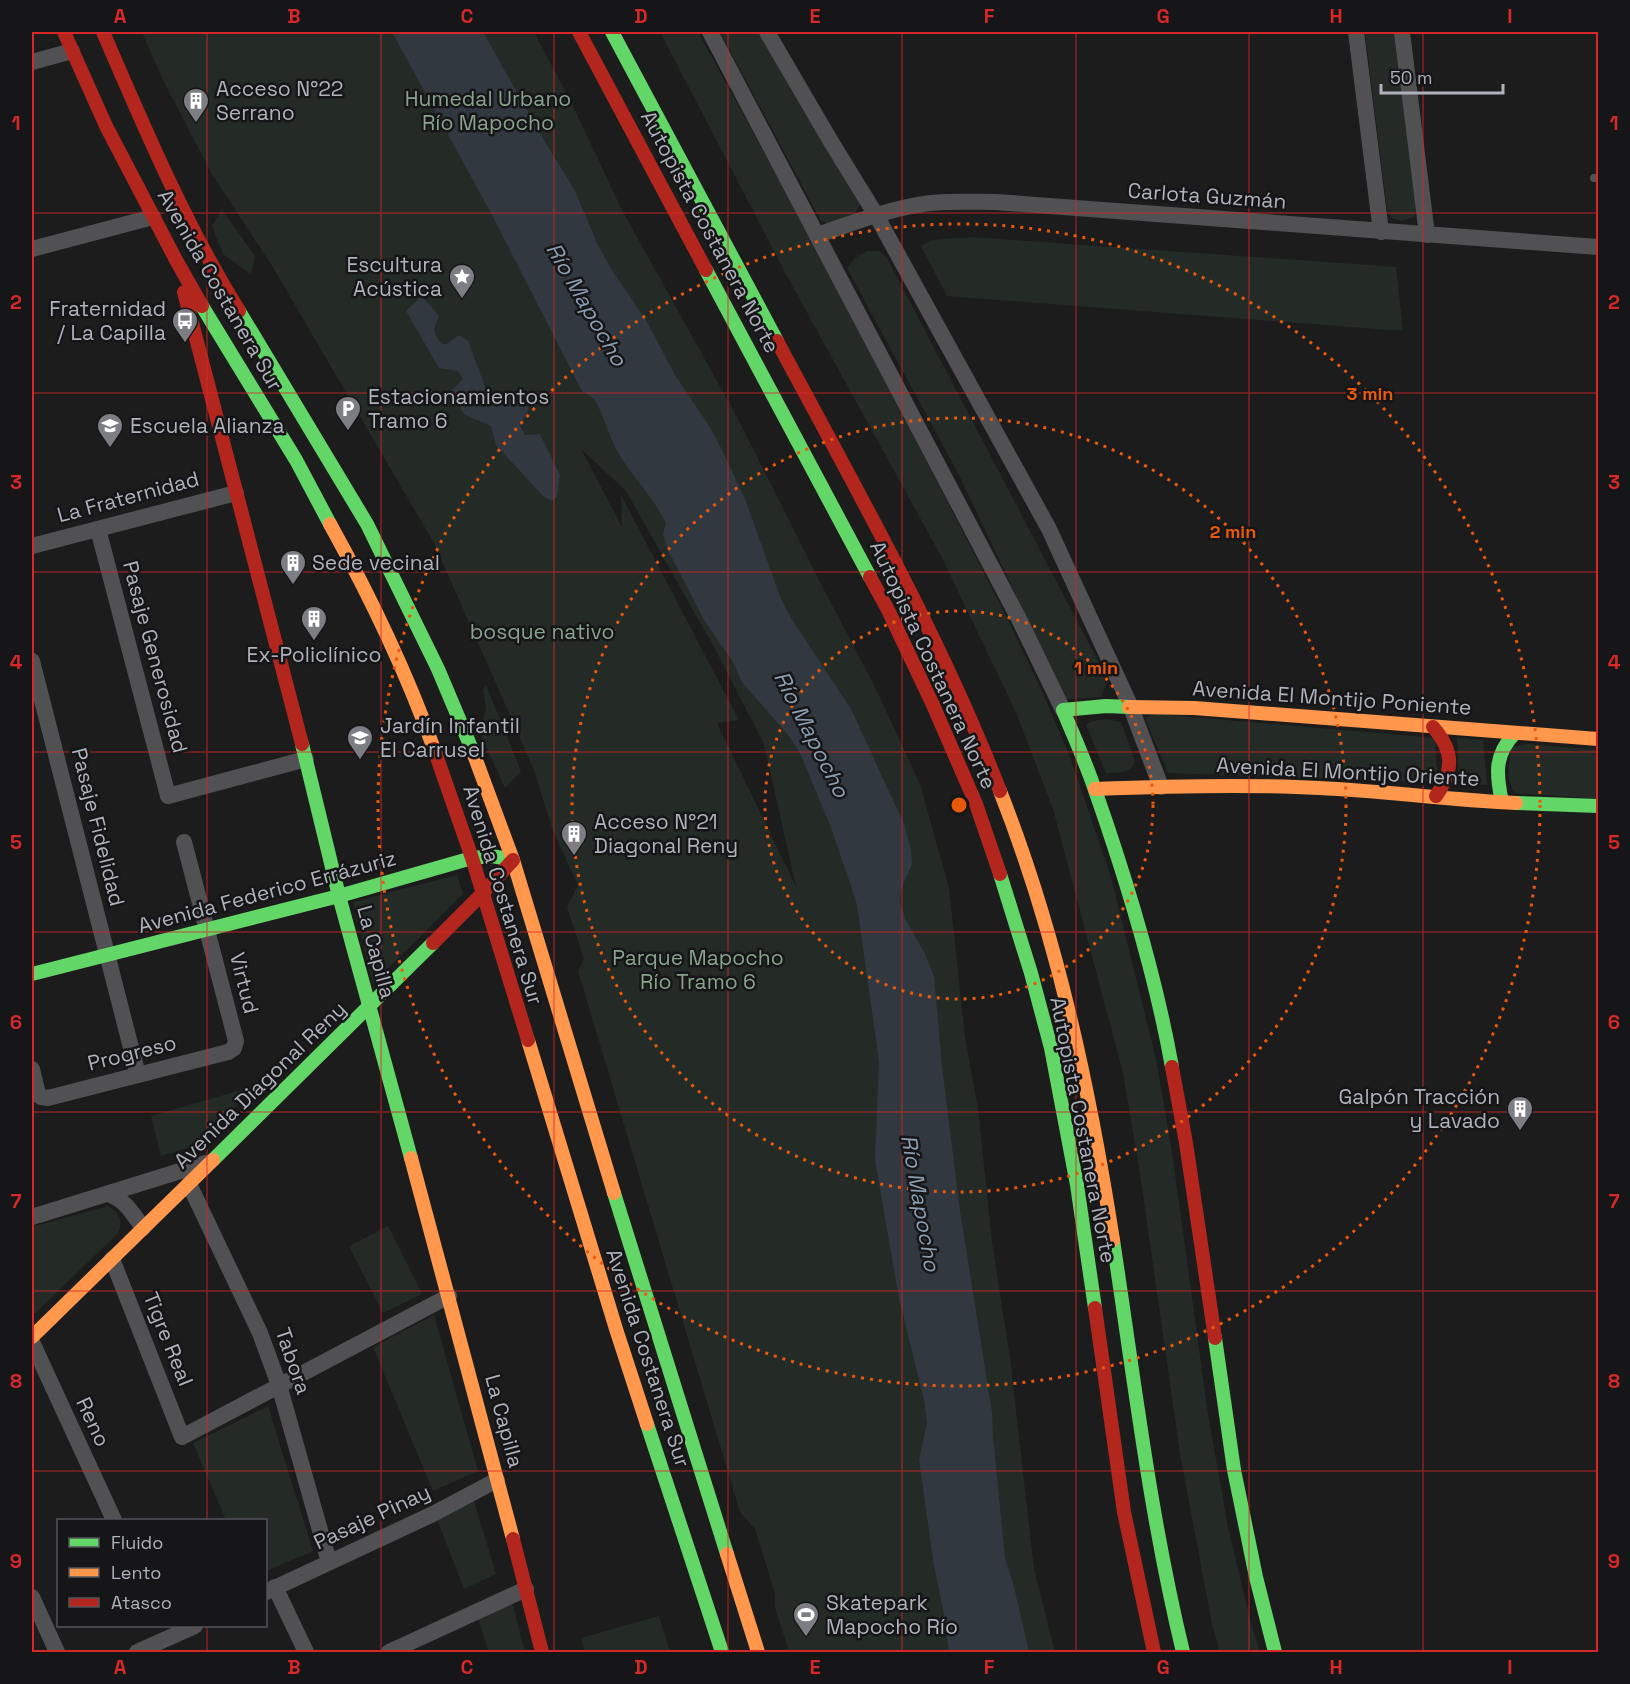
<svg xmlns="http://www.w3.org/2000/svg" width="1630" height="1684" font-family="'Space Grotesk',sans-serif">
<style>
.green{fill:#242b26;fill-rule:evenodd}
.water{fill:#32383f}
.lines{fill:none;stroke-linecap:round;stroke-linejoin:round}
.lane{stroke:#515154;stroke-width:8}
.street{stroke:#515154;stroke-width:16}
.fast{stroke:#63d668;stroke-width:14}
.slow{stroke:#ff974d;stroke-width:14}
.jam{stroke:#b3261e;stroke-width:14}
.grid{fill:none;stroke:#d62828;stroke-width:1.5;stroke-opacity:0.55}
.ring{fill:none;stroke:#e8590c;stroke-width:3;stroke-dasharray:3 6}
.labels{text-anchor:middle;stroke-width:5;stroke-linejoin:round;paint-order:stroke}
.poi-label{font-size:21px;fill:#afb2bb;stroke:#161618;text-anchor:start}
.park-label{font-size:21px;fill:#88a38c;stroke:#161618}
.street-label{font-size:21px;fill:#afb2bb;stroke:#161618}
.water-label{font-size:22px;font-style:italic;fill:#8a9db1;stroke:#161618}
.centre{fill:#e8590c;stroke:#161618;stroke-width:3}
.ring-label{font-size:18px;text-anchor:middle;font-weight:bold;fill:#e8590c;stroke:#161618;stroke-width:5;stroke-linejoin:round;paint-order:stroke}
.neatline{fill:none;stroke:#d62828;stroke-width:2}
.grid-label{font-size:20px;text-anchor:middle;font-weight:bold;fill:#d62828}
</style>
<rect width="100%" height="100%" fill="#1c1c1c"/>
<g class="green">
<path d="M142,32H534L572,104L622,210L737,417L821,584L874,685L920,784L949,888L965,1037L978,1109L992,1242L1010,1358L1034,1569L1055,1652H789L775,1607V1593L755,1529L740,1512L578,971L584,959L567,907L578,885L553,831L534,770L434,543L271,264L213,176L163,80ZM581,449L626,491L715,649L764,744L796,887L717,723L739,720L621,495L622,527Z"/>
<polygon points="660,32 698,32 820,255 999,602 1040,687 1069,754 1111,877 1156,1059 1172,1152 1208,1414 1228,1527 1251,1623 1260,1652 1220,1652 1212,1624 1180,1454 1139,1167 1123,1073 1053,809 1015,710 941,556 787,276"/>
<polygon points="720,32 758,32 857,194 860,205 854,215 830,224 821,221"/>
<polygon points="1365,32 1395,32 1416,211 1413,217 1402,221 1392,218 1387,209"/>
<polygon points="222,210 255,256 251,274 223,254 212,226"/>
<polygon points="971,237 1396,267 1403,331 947,296 921,246 933,240"/>
<polygon points="867,251 879,251 887,258 1098,661 1106,685 1101,697 1065,699 959,475 847,268 855,258"/>
<polygon points="486,685 521,771 505,788 480,733 486,708 483,690"/>
<polygon points="1157,714 1435,738 1437,771 1428,782 1168,773 1145,718"/>
<path d="M1107,719L1121,722L1135,761C1131,775 1118,772 1106,773L1086,725L1092,721Z"/>
<polygon points="1457,738 1483,740 1487,785 1459,784"/>
<path d="M1529,744L1598,750V799L1516,793C1504,780 1510,763 1511,747Z"/>
<polygon points="457,875 463,894 373,983 353,902"/>
<polygon points="255,1086 200,1144 161,1156 151,1116"/>
<path d="M108,1206C119,1214 125,1221 117,1234L32,1316V1227Z"/>
<polygon points="388,1226 422,1294 383,1313 349,1246"/>
<polygon points="434,1315 478,1471 433,1491 373,1347"/>
<polygon points="268,1406 313,1551 266,1571 266,1520 226,1520 193,1443"/>
<polygon points="473,1498 496,1574 464,1589 436,1516"/>
<polygon points="512,1602 525,1652 489,1652 478,1619"/>
<polygon points="659,1616 670,1652 585,1652 581,1638"/>
</g>
<g class="water">
<path d="M392,32H483L545,142L574,189L598,245L611,269L646,320L675,375L709,426L721,448L745,499L781,599L791,618L851,709L904,824L911,849L912,864L901,889L900,903L906,920L925,954L934,976L942,1067L960,1211L992,1412L993,1437L1005,1558L1013,1583L1029,1652H949L943,1609L934,1566L919,1460L927,1423L924,1400L899,1298L875,1160L879,1061L857,905L851,886L830,825L800,753L789,736L742,682L733,662L704,620L668,550L663,534L666,523C654,498 632,477 618,452C609,437 605,419 597,404L594,399L582,391L492,215Z"/>
<path d="M422,296L439,316C433,330 432,331 442,344H447L459,335L468,341L487,392L495,397C516,393 515,393 529,408L520,426L525,435L540,434L560,475L557,497L552,501L542,495L496,445L491,426L465,415L450,392L463,379L458,371L439,368L406,311Z"/>
</g>
<g class="lines">
<polyline class="lane" points="1594,178 1598,178"/>
<g class="street">
<polyline points="710,32 1019,619 1063,710"/>
<polyline points="767,32 830,140 876,215 1049,529 1130,705 1161,787"/>
<polyline points="1356,32 1381,232"/>
<polyline points="1402,32 1427,235"/>
<polyline points="32,62 72,51"/>
<path d="M817,235C848,225 879,212 912,206C939,200 969,202 996,202L1598,247"/>
<polyline points="32,249 153,217"/>
<polyline points="98,529 168,796 306,759"/>
<polyline points="32,546 236,493"/>
<polyline points="32,661 138,1075"/>
<polyline points="32,1069 38,1094 41,1097 48,1098 228,1052 234,1048 236,1041 184,842"/>
<polyline points="189,1184 260,1333 279,1385 329,1562"/>
<path d="M108,1194C126,1200 133,1214 143,1228"/>
<polyline points="32,1217 206,1163"/>
<polyline points="112,1259 182,1437 449,1296"/>
<polyline points="32,1342 114,1520"/>
<polyline points="275,1587 306,1652"/>
<polyline points="266,1592 433,1514 497,1480"/>
<polyline points="32,1597 57,1652"/>
<polyline points="137,1652 195,1626"/>
<polyline points="389,1652 526,1589"/>
</g>
<g class="fast">
<polyline points="612,32 777,341"/>
<polyline points="706,270 870,577"/>
<polyline points="202,306 296,460 330,524"/>
<polyline points="239,311 367,524 438,669 473,752"/>
<path d="M1129,707L1106,706L1063,710C1074,737 1086,763 1095,790C1127,881 1155,972 1172,1067"/>
<polyline points="302,744 339,896 411,1158"/>
<path d="M1502,802C1496,774 1494,755 1515,733"/>
<polyline points="1516,803 1598,806"/>
<polyline points="1000,874 1031,973 1051,1048 1077,1185 1095,1308"/>
<polyline points="32,974 339,896 472,858 492,856 513,860"/>
<polyline points="213,1160 433,943"/>
<polyline points="614,1193 727,1554"/>
<path d="M1113,1240C1134,1378 1150,1516 1183,1652"/>
<polyline points="1215,1338 1234,1470 1256,1577 1275,1652"/>
<polyline points="647,1424 722,1652"/>
</g>
<g class="slow">
<path d="M330,524C370,596 406,671 434,749"/>
<polyline points="1129,707 1194,708 1598,739"/>
<polyline points="473,752 513,860 614,1193"/>
<path d="M1095,789C1170,786 1245,784 1319,788C1385,791 1450,800 1516,803"/>
<path d="M1000,791C1057,936 1089,1086 1113,1240"/>
<polyline points="528,1040 616,1329 647,1424"/>
<polyline points="411,1158 513,1539"/>
<polyline points="32,1337 213,1160"/>
<polyline points="727,1554 758,1652"/>
</g>
<g class="jam">
<polyline points="64,32 106,126 176,260 202,306"/>
<path d="M103,32C144,127 184,222 239,311"/>
<polyline points="579,32 706,270"/>
<polyline points="184,292 302,744"/>
<path d="M777,341C856,489 939,634 1000,791"/>
<polyline points="870,577 888,610 933,705 976,804 1000,874"/>
<path d="M1433,727C1454,751 1454,770 1436,796"/>
<polyline points="434,749 472,858 528,1040"/>
<polyline points="433,943 482,894 513,860"/>
<polyline points="1172,1067 1186,1143 1215,1338"/>
<polyline points="1095,1308 1124,1512 1154,1652"/>
<polyline points="513,1539 542,1652"/>
</g>
</g>
<path class="grid" d="M207,32V1520M381,32V1652M554,32V1652M728,32V1652M902,32V1652M1076,32V1652M1249,32V1652M1423,32V1652M32,213H1598M32,393H1598M32,572H1598M32,752H1598M32,932H1598M32,1112H1598M32,1291H1598M32,1471H1598M207,1626V1652"/>
<g class="ring">
<circle cx="959" cy="805" r="194"/>
<circle cx="959" cy="805" r="387"/>
<circle cx="959" cy="805" r="581"/>
</g>
<defs>
<symbol id="building-pin" viewBox="-11 -11 22 30"><path d="M0 17L-7.5 6A9.5 9.5 0 1 1 7.5 6Z" fill="#7c7e83" stroke="#161618"/><path d="M-4-6H4V6H1V3H-1V6H-4ZM-2.5-4.3h1.7v1.8h-1.7ZM.8-4.3h1.7v1.8H.8ZM-2.5-1h1.7V.8h-1.7ZM.8-1h1.7V.8H.8Z" fill="#fff"/></symbol>
<symbol id="sight-pin" viewBox="-11 -11 22 30"><path d="M0 17L-7.5 6A9.5 9.5 0 1 1 7.5 6Z" fill="#7c7e83" stroke="#161618"/><path d="M0-6L1.8-2.2L6-1.7L2.9 1.2L3.7 5.4L0 3.3L-3.7 5.4L-2.9 1.2L-6-1.7L-1.8-2.2Z" fill="#fff"/></symbol>
<symbol id="bus-pin" viewBox="-11 -11 22 30"><path d="M0 17L-7.5 6A9.5 9.5 0 1 1 7.5 6Z" fill="#7c7e83" stroke="#161618"/><path d="M-5-6H5V4H4V6H2V4H-2V6H-4V4H-5ZM-3.5-4V0h7V-4ZM-3.5 1.2v1.5H-2V1.2ZM2 1.2v1.5H3.5V1.2Z" fill="#fff"/></symbol>
<symbol id="parking-pin" viewBox="-11 -11 22 30"><path d="M0 17L-7.5 6A9.5 9.5 0 1 1 7.5 6Z" fill="#7c7e83" stroke="#161618"/><path d="M-3.5-5.5H1a3.5 3.5 0 0 1 0 7H-1V5.5H-3.5ZM-1-3.4V-.6H.8a1.4 1.4 0 0 0 0-2.8Z" fill="#fff"/></symbol>
<symbol id="school-pin" viewBox="-11 -11 22 30"><path d="M0 17L-7.5 6A9.5 9.5 0 1 1 7.5 6Z" fill="#7c7e83" stroke="#161618"/><path d="M0-5L7-2L0 1L-7-2ZM-4 1L0 2.5L4 1V4Q0 6-4 4Z" fill="#fff"/></symbol>
<symbol id="stadium-pin" viewBox="-11 -11 22 30"><path d="M0 17L-7.5 6A9.5 9.5 0 1 1 7.5 6Z" fill="#7c7e83" stroke="#161618"/><path d="M0-5a6.5 5 0 1 0 0 10a6.5 5 0 1 0 0-10ZM-3.5-1.8h7v3.6h-7Z" fill="#fff"/></symbol>
</defs>
<g fill-rule="evenodd">
<use href="#building-pin" x="181" y="86" width="30" height="40"/>
<use href="#sight-pin" x="447" y="262" width="30" height="40"/>
<use href="#bus-pin" x="170" y="306" width="30" height="40"/>
<use href="#parking-pin" x="333" y="394" width="30" height="40"/>
<use href="#school-pin" x="95" y="411" width="30" height="40"/>
<use href="#building-pin" x="278" y="548" width="30" height="40"/>
<use href="#building-pin" x="299" y="604" width="30" height="40"/>
<use href="#school-pin" x="345" y="723" width="30" height="40"/>
<use href="#building-pin" x="559" y="819" width="30" height="40"/>
<use href="#building-pin" x="1505" y="1094" width="30" height="40"/>
<use href="#stadium-pin" x="791" y="1600" width="30" height="40"/>
</g>
<g class="labels">
<g class="poi-label">
<text x="216" y="96">Acceso N°22<tspan x="216" dy="24">Serrano</tspan></text>
<text x="442" y="272" text-anchor="end">Escultura<tspan x="442" dy="24">Acústica</tspan></text>
<text x="166" y="316" text-anchor="end">Fraternidad<tspan x="166" dy="24">/ La Capilla</tspan></text>
<text x="368" y="404">Estacionamientos<tspan x="368" dy="24">Tramo 6</tspan></text>
<text x="130" y="433">Escuela Alianza</text>
<text x="312" y="570">Sede vecinal</text>
<text x="314" y="662" text-anchor="middle">Ex-Policlínico</text>
<text x="380" y="733">Jardín Infantil<tspan x="380" dy="24">El Carrusel</tspan></text>
<text x="594" y="829">Acceso N°21<tspan x="594" dy="24">Diagonal Reny</tspan></text>
<text x="1500" y="1104" text-anchor="end">Galpón Tracción<tspan x="1500" dy="24">y Lavado</tspan></text>
<text x="826" y="1610">Skatepark<tspan x="826" dy="24">Mapocho Río</tspan></text>
</g>
<g class="park-label">
<text x="488" y="106">Humedal Urbano<tspan x="488" dy="24">Río Mapocho</tspan></text>
<text x="542" y="639">bosque nativo</text>
<text x="698" y="965">Parque Mapocho<tspan x="698" dy="24">Río Tramo 6</tspan></text>
</g>
<g class="street-label">
<text transform="translate(1207 196) rotate(4)" y="7">Carlota Guzmán</text>
<text transform="translate(710 232) rotate(62)" y="7">Autopista Costanera Norte</text>
<text transform="translate(220 290) rotate(60)" y="7">Avenida Costanera Sur</text>
<text transform="translate(128 497) rotate(-15)" y="7">La Fraternidad</text>
<text transform="translate(155 657) rotate(75)" y="7">Pasaje Generosidad</text>
<text transform="translate(933 665) rotate(65)" y="7">Autopista Costanera Norte</text>
<text transform="translate(1332 698) rotate(4)" y="7">Avenida El Montijo Poniente</text>
<text transform="translate(1348 772) rotate(3)" y="7">Avenida El Montijo Oriente</text>
<text transform="translate(98 827) rotate(76)" y="7">Pasaje Fidelidad</text>
<text transform="translate(267 892) rotate(-15)" y="7">Avenida Federico Errázuriz</text>
<text transform="translate(503 895) rotate(73)" y="7">Avenida Costanera Sur</text>
<text transform="translate(376 952) rotate(75)" y="7">La Capilla</text>
<text transform="translate(244 983) rotate(76)" y="7">Virtud</text>
<text transform="translate(132 1053) rotate(-14)" y="7">Progreso</text>
<text transform="translate(260 1085) rotate(-44)" y="7">Avenida Diagonal Reny</text>
<text transform="translate(1083 1130) rotate(79)" y="7">Autopista Costanera Norte</text>
<text transform="translate(168 1339) rotate(68)" y="7">Tigre Real</text>
<text transform="translate(648 1358) rotate(72)" y="7">Avenida Costanera Sur</text>
<text transform="translate(293 1361) rotate(71)" y="7">Tabora</text>
<text transform="translate(504 1421) rotate(75)" y="7">La Capilla</text>
<text transform="translate(93 1422) rotate(65)" y="7">Reno</text>
<text transform="translate(372 1517) rotate(-25)" y="7">Pasaje Pinay</text>
</g>
<g class="water-label">
<text transform="translate(587 304) rotate(60)" y="8">Río Mapocho</text>
<text transform="translate(812 734) rotate(63)" y="8">Río Mapocho</text>
<text transform="translate(921 1203) rotate(80)" y="8">Río Mapocho</text>
</g>
</g>
<circle cx="959" cy="805" r="9" class="centre"/>
<g class="ring-label">
<text x="1370" y="400">3 min</text>
<text x="1233" y="538">2 min</text>
<text x="1096" y="674">1 min</text>
</g>
<rect width="1630" height="1684" fill="none" stroke="#161618" stroke-width="66"/>
<rect x="57" y="1519" width="210" height="108" fill="#161618" stroke="#535459" stroke-width="1.5"/>
<rect x="69" y="1538" width="30" height="9" fill="#63d668" stroke="#535459" stroke-width="1.5"/>
<text x="111" y="1549" font-size="18" fill="#afb2bb">Fluido</text>
<rect x="69" y="1568" width="30" height="9" fill="#ff974d" stroke="#535459" stroke-width="1.5"/>
<text x="111" y="1579" font-size="18" fill="#afb2bb">Lento</text>
<rect x="69" y="1598" width="30" height="9" fill="#b3261e" stroke="#535459" stroke-width="1.5"/>
<text x="111" y="1609" font-size="18" fill="#afb2bb">Atasco</text>
<path d="M1381 84v9h122v-9" fill="none" stroke="#afb2bb" stroke-width="3"/>
<text x="1390" y="84" font-size="18" fill="#afb2bb" stroke="#161618" stroke-width="4.5" paint-order="stroke">50 m</text>
<rect x="33" y="33" width="1564" height="1618" class="neatline"/>
<g class="grid-label">
<text x="120" y="23">A</text>
<text x="294" y="23">B</text>
<text x="467" y="23">C</text>
<text x="641" y="23">D</text>
<text x="815" y="23">E</text>
<text x="989" y="23">F</text>
<text x="1163" y="23">G</text>
<text x="1336" y="23">H</text>
<text x="1510" y="23">I</text>
<text x="16" y="130">1</text>
<text x="1614" y="130">1</text>
<text x="16" y="309">2</text>
<text x="1614" y="309">2</text>
<text x="16" y="489">3</text>
<text x="1614" y="489">3</text>
<text x="16" y="669">4</text>
<text x="1614" y="669">4</text>
<text x="16" y="849">5</text>
<text x="1614" y="849">5</text>
<text x="16" y="1029">6</text>
<text x="1614" y="1029">6</text>
<text x="16" y="1208">7</text>
<text x="1614" y="1208">7</text>
<text x="16" y="1388">8</text>
<text x="1614" y="1388">8</text>
<text x="16" y="1568">9</text>
<text x="1614" y="1568">9</text>
<text x="120" y="1674">A</text>
<text x="294" y="1674">B</text>
<text x="467" y="1674">C</text>
<text x="641" y="1674">D</text>
<text x="815" y="1674">E</text>
<text x="989" y="1674">F</text>
<text x="1163" y="1674">G</text>
<text x="1336" y="1674">H</text>
<text x="1510" y="1674">I</text>
</g>
</svg>
